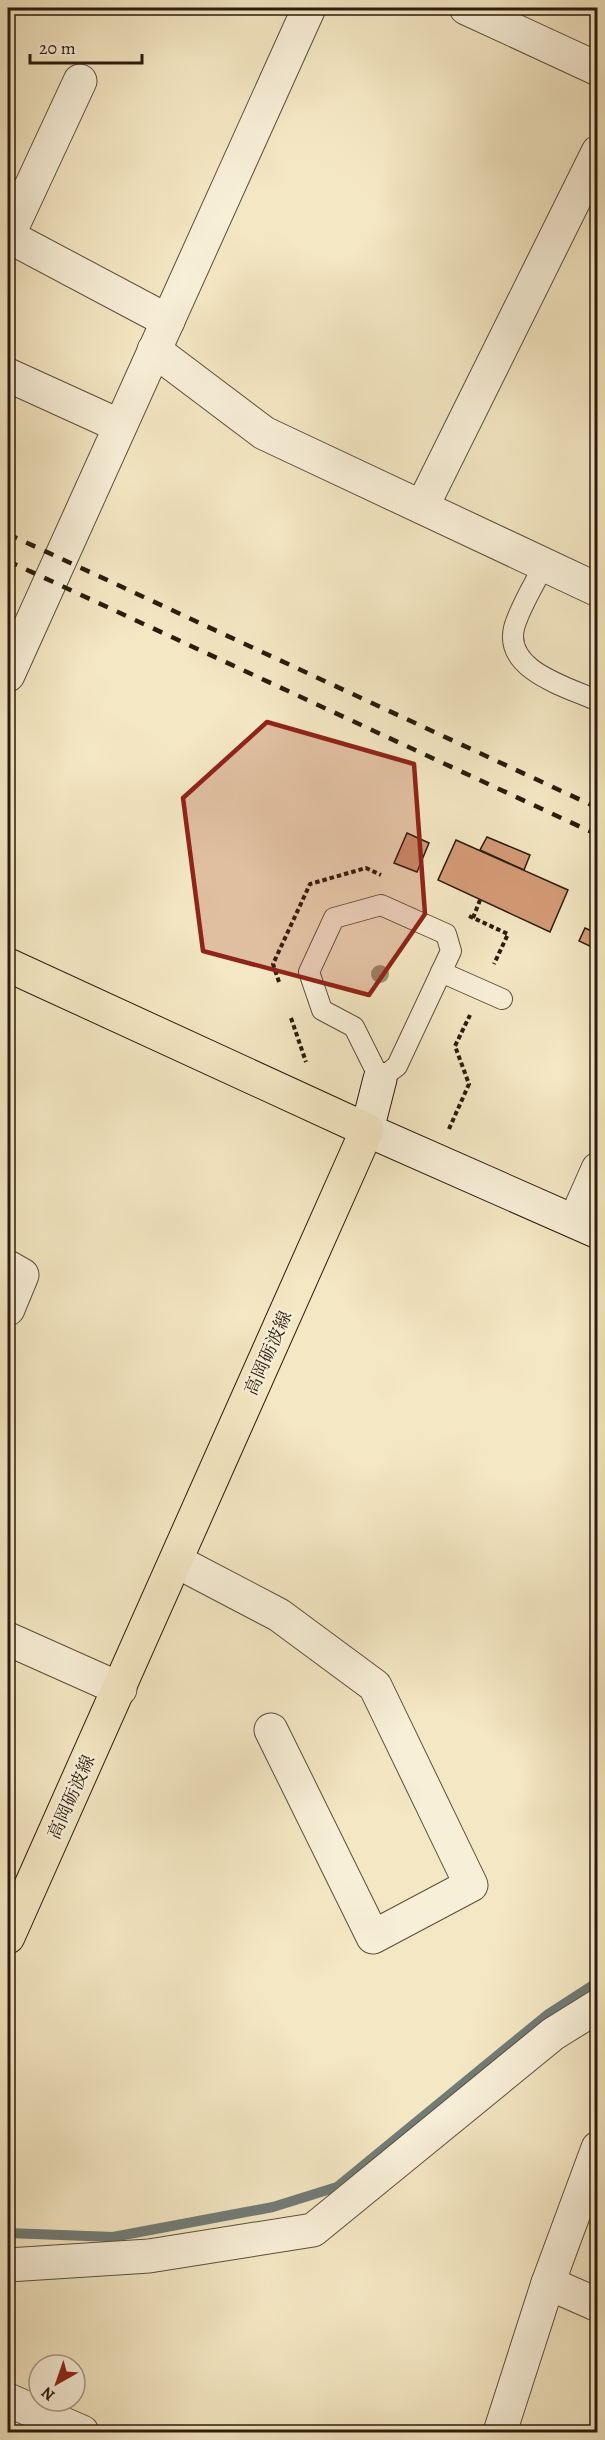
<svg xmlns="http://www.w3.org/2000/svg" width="605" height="2440" font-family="Alegreya,'Noto Serif JP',serif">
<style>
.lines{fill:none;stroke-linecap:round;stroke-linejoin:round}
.stream{stroke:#717c77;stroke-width:10}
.building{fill:#d49b76;stroke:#2a1b0c;stroke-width:1.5}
.lane-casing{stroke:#5c4e3a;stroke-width:22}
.street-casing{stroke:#5c4e3a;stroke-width:35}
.secondary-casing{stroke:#2a1b0c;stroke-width:35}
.primary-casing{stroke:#2a1b0c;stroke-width:35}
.path{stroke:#2a1b0c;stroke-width:4;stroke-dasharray:4.5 3;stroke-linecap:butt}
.lane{stroke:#f8efd8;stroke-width:20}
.street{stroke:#f8efd8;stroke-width:33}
.secondary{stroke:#f8efd8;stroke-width:33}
.primary{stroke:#f4e7c3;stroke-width:33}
.rail{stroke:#2a1b0c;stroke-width:4.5;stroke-dasharray:10 10;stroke-linecap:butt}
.tree{fill:#9e9274}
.marked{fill:#8f2418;fill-opacity:0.2;stroke:#8f2418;stroke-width:4.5;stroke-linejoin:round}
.labels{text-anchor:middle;stroke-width:4.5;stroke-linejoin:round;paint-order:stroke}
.street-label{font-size:18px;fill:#2a1b0c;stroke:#f8efd8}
</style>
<rect width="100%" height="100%" fill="#f4e7c3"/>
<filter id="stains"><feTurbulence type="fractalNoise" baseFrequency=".00333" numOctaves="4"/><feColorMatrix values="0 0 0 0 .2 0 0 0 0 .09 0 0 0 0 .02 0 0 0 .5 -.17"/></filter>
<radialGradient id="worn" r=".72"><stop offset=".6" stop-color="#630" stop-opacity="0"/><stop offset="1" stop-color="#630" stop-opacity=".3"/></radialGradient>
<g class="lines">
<polyline class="stream" points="8,2233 113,2237 273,2207 337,2187 547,2015 598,1982"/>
</g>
<g class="building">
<polygon points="407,833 429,843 417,872 394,863"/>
<polygon points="487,837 530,855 524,870 480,850"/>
<polygon points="456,840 568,890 550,932 438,880"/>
<polygon points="585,928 598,934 598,950 579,941"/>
</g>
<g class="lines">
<defs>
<g id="lane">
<path d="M544,565C535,583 519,609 514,628C504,671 568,687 598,701"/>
<polygon points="381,905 446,934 451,951 397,1066 380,1079 354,1027 322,1010 309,972 334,918"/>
<polyline points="441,972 502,999"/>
</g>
<g id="street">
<polyline points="466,8 598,69"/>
<polyline points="8,236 168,321"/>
<polyline points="8,236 80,81"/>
<polyline points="154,350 264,433 598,590"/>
<polyline points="8,375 120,426"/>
<polyline points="422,507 598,152"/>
<polyline points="8,675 309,8"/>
<polyline points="575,1221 598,1169"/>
<polyline points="8,1267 22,1275 8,1309"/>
<polyline points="176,1561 279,1615 375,1686 471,1885 373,1937 271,1730"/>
<polyline points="8,1639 120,1689"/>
<polyline points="8,2265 149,2256 313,2230 553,2034 598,2006"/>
<polyline points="548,2283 598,2305"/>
<polyline points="8,2400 82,2432"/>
<polyline points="500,2432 548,2283 598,2148"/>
</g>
<polyline id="secondary" points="380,1079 367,1130 598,1232"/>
<polyline id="primary" points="8,965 367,1130 8,1937"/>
</defs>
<use href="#lane" class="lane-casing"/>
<use href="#street" class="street-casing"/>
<use href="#secondary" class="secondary-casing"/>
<use href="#primary" class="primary-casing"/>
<g class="path">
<polyline points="469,916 508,934 494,964"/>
<polyline points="473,918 480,900"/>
<polyline points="279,982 273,964 310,884 366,868 381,875"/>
<polyline points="291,1018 306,1062"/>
<polyline points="449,1129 469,1084 455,1046 470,1015"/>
</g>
<use href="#lane" class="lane"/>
<use href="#street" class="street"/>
<use href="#secondary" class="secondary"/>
<use href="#primary" class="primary"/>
<g class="rail">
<polyline points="8,534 598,808"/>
<polyline points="8,561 598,835"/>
</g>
</g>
<circle class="tree" cx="380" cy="974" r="9"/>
<path class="marked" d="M267,722L414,764L425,914L369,995L203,951L183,798Z"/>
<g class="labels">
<g class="street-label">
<text transform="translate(268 1353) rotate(-66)" y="6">高岡砺波線</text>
<text transform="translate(71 1797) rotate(-66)" y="6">高岡砺波線</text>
</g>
</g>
<rect width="605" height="2440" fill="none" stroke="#f4e7c3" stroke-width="30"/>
<rect x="9" y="9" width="587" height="2422" fill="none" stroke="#2a1b0c" stroke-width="3"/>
<rect x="15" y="15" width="575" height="2410" fill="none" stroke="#2a1b0c" stroke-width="1.5"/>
<g transform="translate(57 2383) rotate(220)"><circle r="28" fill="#f8efd8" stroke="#a69a86" stroke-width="1.5"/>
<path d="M0-4.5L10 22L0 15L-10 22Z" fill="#8f2418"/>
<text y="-9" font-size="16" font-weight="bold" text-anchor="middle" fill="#2a1b0c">N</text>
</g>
<path d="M30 54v9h112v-9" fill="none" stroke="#2a1b0c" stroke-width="3"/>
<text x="39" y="54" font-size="18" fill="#2a1b0c" stroke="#f8efd8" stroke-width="4.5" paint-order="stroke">20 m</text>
<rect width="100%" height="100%" filter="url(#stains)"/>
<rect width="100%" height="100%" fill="url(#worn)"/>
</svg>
